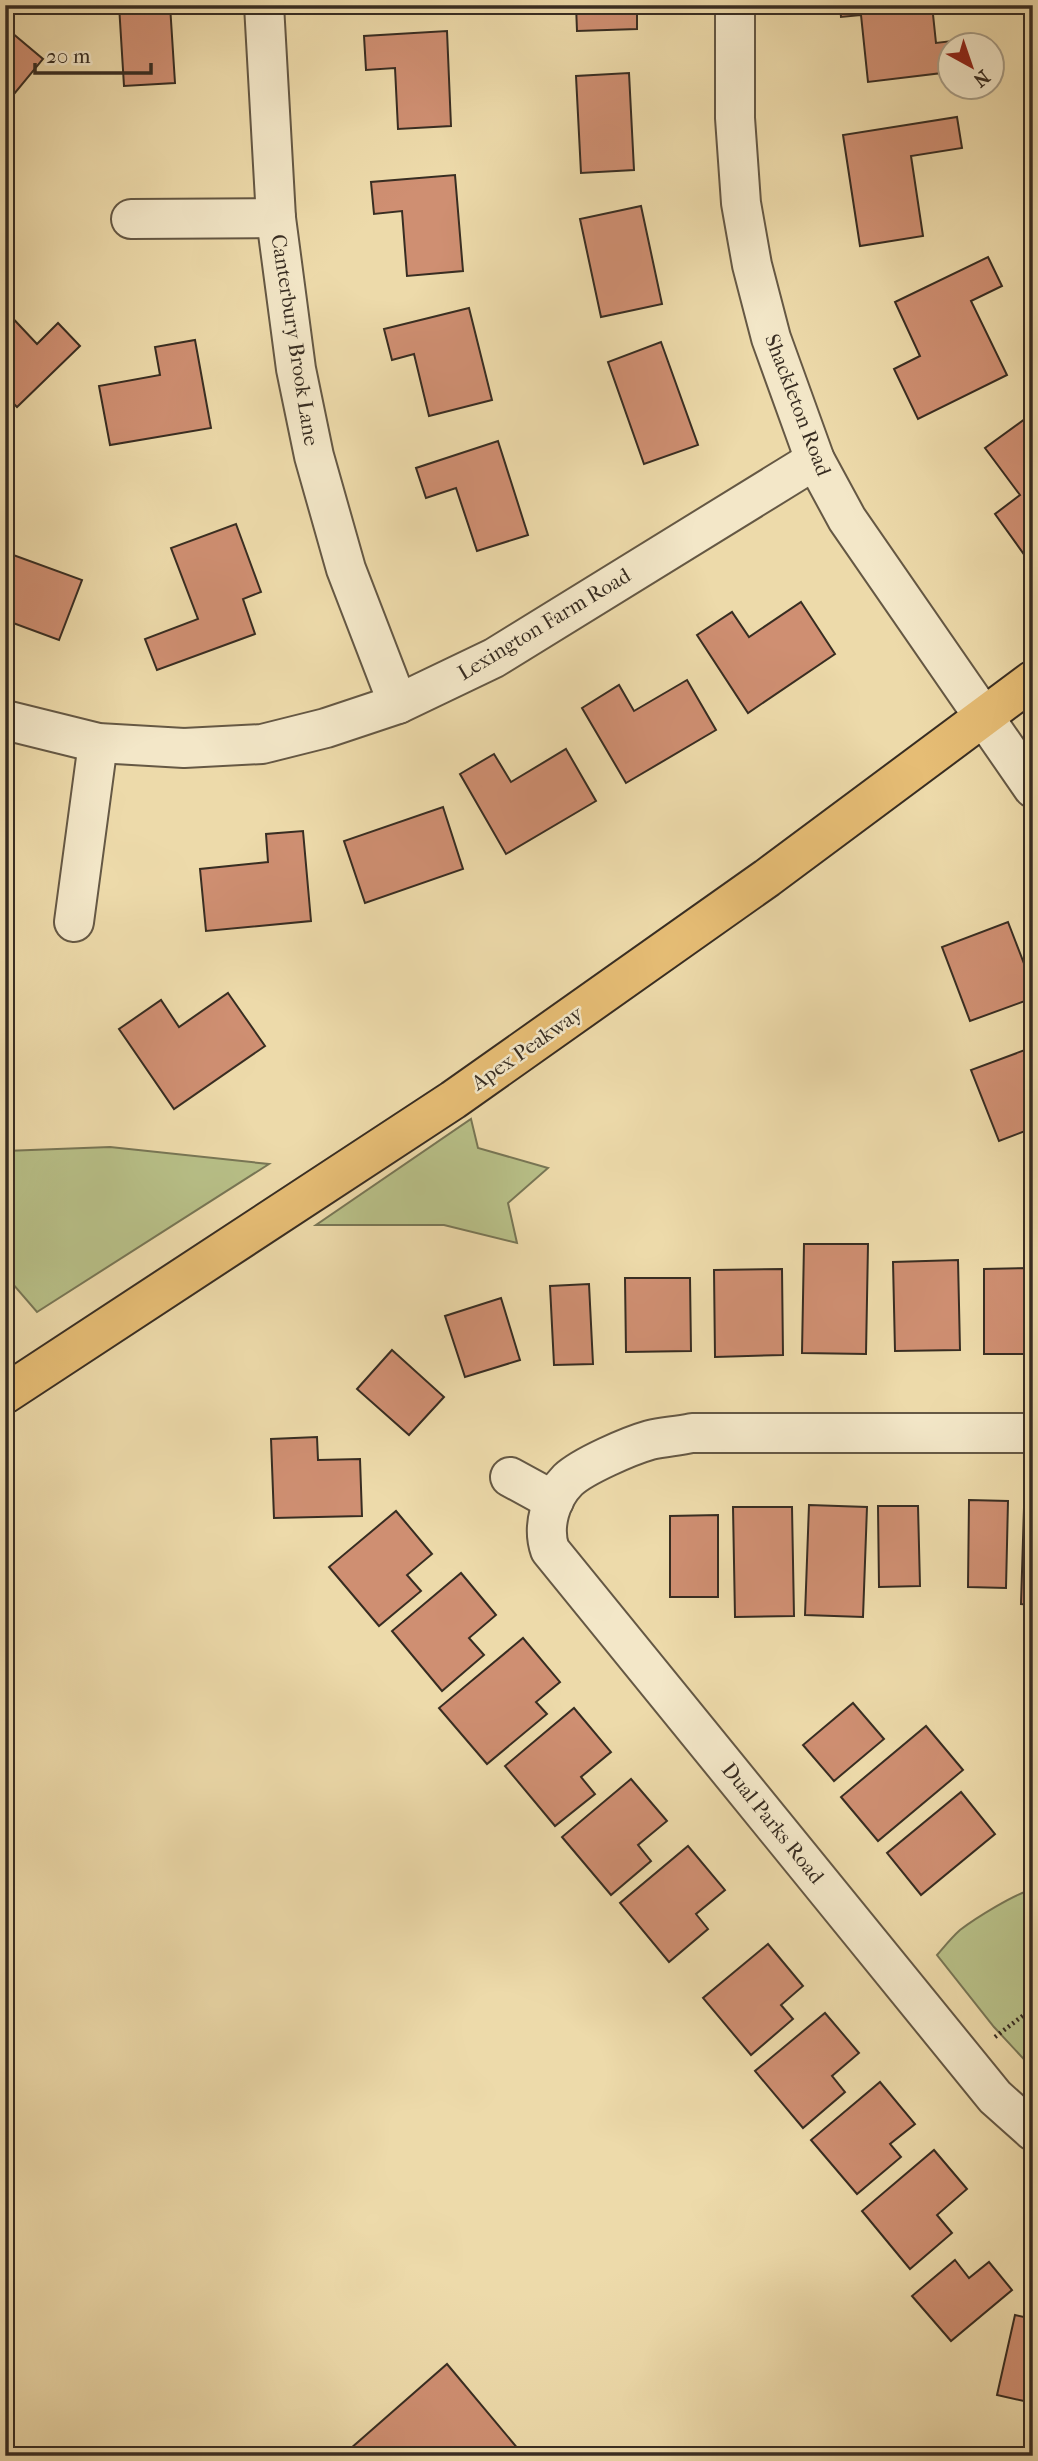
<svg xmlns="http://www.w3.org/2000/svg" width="1038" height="2461" font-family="'IM FELL French Canon',serif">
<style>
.green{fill:#b8c088;stroke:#787655;stroke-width:2}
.building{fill:#cf8f72;stroke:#382d22;stroke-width:2}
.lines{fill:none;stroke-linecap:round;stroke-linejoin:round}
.minor-casing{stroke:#655844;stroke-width:42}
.major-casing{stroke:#382d22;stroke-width:42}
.path{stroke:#382d22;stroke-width:4.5;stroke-dasharray:2 3.5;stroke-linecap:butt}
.minor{stroke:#f3e7c8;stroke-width:38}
.major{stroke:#e6bd75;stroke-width:38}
.labels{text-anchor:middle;stroke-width:5;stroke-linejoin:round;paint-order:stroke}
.street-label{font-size:21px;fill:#382d22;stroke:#f3e7c8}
</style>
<rect width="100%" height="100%" fill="#eddaaa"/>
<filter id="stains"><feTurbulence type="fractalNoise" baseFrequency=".00286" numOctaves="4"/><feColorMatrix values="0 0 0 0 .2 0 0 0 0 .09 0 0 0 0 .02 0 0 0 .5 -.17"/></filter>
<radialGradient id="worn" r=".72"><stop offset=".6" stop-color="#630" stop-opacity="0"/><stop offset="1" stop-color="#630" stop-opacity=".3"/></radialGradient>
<g class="green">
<polygon points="471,1119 478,1148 548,1168 508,1203 517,1243 444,1225 316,1225"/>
<polygon points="110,1147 269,1164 37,1312 5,1275 5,1151"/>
<path d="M1033,1890V2069L994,2027L937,1955C944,1947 952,1937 960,1930C973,1920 1018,1891 1033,1890Z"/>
</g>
<g class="building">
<polygon points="119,5 170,5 175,83 124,86"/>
<polygon points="576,5 637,5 637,29 577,31"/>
<polygon points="840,5 932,5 936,43 969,39 970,46 950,46 950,72 868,82 861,15 841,17"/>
<polygon points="5,27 43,59 5,105"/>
<polygon points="447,31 451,126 398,129 395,68 366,70 364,36"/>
<polygon points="629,73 634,170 581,173 576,76"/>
<polygon points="957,117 962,148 911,156 923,236 860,246 843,135"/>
<polygon points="455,175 463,271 407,276 402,211 374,214 371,182"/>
<polygon points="641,206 662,304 601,317 580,219"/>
<polygon points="988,257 1002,286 971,301 1007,375 918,419 894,369 920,356 895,302"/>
<polygon points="469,308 492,400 429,416 414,354 392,360 384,329"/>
<polygon points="5,310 37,344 58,323 80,346 17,407 5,395"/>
<polygon points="195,340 211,428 110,445 99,386 160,375 155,347"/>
<polygon points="661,342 698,445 644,464 608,362"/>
<polygon points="1033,413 1033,556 1028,560 995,514 1020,495 985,448"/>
<polygon points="498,441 528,535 477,551 456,488 426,498 416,468"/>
<polygon points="236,524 261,592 243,599 255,634 157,670 145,639 198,619 171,548"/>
<polygon points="5,552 82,580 59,640 5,620"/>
<polygon points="801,602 835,654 748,713 697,635 732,612 749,637"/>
<polygon points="687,680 716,730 626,783 582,708 619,685 634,711"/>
<polygon points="566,749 596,801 506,854 460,774 494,754 511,782"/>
<polygon points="443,807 463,869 365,903 344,841"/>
<polygon points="303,831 311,921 206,931 200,869 268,862 266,834"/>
<polygon points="1008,922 1033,987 1033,998 970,1021 942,947"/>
<polygon points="228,993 265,1046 174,1109 119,1029 161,1000 179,1027"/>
<polygon points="1033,1047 1033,1128 999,1141 971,1070"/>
<polygon points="804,1244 868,1244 866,1354 802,1353"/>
<polygon points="958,1260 960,1350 895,1351 893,1262"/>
<polygon points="1033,1268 1033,1354 984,1354 984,1269"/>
<polygon points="782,1269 783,1355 715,1357 714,1270"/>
<polygon points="625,1278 690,1278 691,1351 626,1352"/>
<polygon points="589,1284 593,1364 554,1365 550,1286"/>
<polygon points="501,1298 520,1360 465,1377 445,1316"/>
<polygon points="392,1350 444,1397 409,1435 357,1389"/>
<polygon points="317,1437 318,1460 360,1459 362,1516 274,1518 271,1439"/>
<polygon points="969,1500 1008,1501 1006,1588 968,1587"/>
<polygon points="809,1505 867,1507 863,1617 805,1615"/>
<polygon points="878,1506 918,1506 920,1586 879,1587"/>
<polygon points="733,1507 792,1507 794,1616 735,1617"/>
<polygon points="1024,1508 1033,1508 1033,1605 1021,1604"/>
<polygon points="396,1511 432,1554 407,1575 421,1591 379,1626 329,1567"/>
<polygon points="718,1515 718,1597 670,1597 670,1516"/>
<polygon points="461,1573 496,1615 469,1638 484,1655 442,1691 392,1631"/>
<polygon points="523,1638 560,1682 536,1702 547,1714 487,1764 439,1708"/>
<polygon points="853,1703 884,1739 834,1781 803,1745"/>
<polygon points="574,1708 611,1752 581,1777 595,1794 555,1826 505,1766"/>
<polygon points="926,1726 963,1770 878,1841 841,1797"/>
<polygon points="631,1779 667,1821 638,1845 651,1861 611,1895 562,1837"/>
<polygon points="961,1792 995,1834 921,1895 887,1853"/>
<polygon points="688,1846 725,1890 696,1914 708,1929 669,1962 620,1903"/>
<polygon points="768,1944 803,1986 781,2005 793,2019 751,2055 703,1998"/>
<polygon points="825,2013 859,2053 832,2076 845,2092 803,2128 755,2071"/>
<polygon points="880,2082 915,2124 890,2144 901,2157 857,2194 811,2140"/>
<polygon points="934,2150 967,2189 937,2215 952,2233 910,2269 862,2211"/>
<polygon points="955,2260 969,2278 989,2262 1012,2290 951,2341 912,2296"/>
<polygon points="1015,2315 1033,2319 1033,2403 997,2395"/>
<polygon points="447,2364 524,2456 342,2456"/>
</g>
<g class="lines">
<defs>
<g id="minor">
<polyline points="264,5 276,218 296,369 314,456 346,569 398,704"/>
<polyline points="735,5 735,118 741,203 752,265 771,338 815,460 847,519 1033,788"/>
<polyline points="131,219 276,218"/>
<polyline points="5,720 98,743 184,748 262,744 326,728 398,704 494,658 815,460"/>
<polyline points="74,922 98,743"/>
<path d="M1033,1433H692C678,1436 663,1437 650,1440C629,1446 583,1466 568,1480C550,1498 542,1527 550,1550L995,2097L1033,2131"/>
<polyline points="510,1477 554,1501"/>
</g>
<polyline id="major" points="5,1394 453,1100 767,878 1033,680"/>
</defs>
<use href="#minor" class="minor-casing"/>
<use href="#major" class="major-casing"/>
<polyline class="path" points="995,2037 1033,2008"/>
<use href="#minor" class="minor"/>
<use href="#major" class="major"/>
</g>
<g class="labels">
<g class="street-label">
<text transform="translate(295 340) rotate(81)" y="7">Canterbury Brook Lane</text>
<text transform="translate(798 405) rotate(69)" y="7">Shackleton Road</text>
<text transform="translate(544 624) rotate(-31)" y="7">Lexington Farm Road</text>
<text transform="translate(527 1048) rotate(-35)" y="7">Apex Peakway</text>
<text transform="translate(773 1823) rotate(51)" y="7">Dual Parks Road</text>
</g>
</g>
<rect width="1038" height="2461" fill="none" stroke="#eddaaa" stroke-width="28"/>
<rect x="7" y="7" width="1024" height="2447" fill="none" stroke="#382d22" stroke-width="3.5"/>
<rect x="14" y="14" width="1010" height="2433" fill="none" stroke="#382d22" stroke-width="2"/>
<g transform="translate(971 66) rotate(140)"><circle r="33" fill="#f3e7c8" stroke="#a89d86" stroke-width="2"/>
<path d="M0-5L12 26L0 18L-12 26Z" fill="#8f2418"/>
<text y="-10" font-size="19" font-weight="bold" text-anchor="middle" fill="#382d22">N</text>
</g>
<path d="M35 63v10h116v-10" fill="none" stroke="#382d22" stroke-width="3.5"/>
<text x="46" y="63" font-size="21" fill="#382d22" stroke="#f3e7c8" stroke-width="5" paint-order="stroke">20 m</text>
<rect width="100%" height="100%" filter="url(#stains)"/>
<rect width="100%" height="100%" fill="url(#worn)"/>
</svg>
